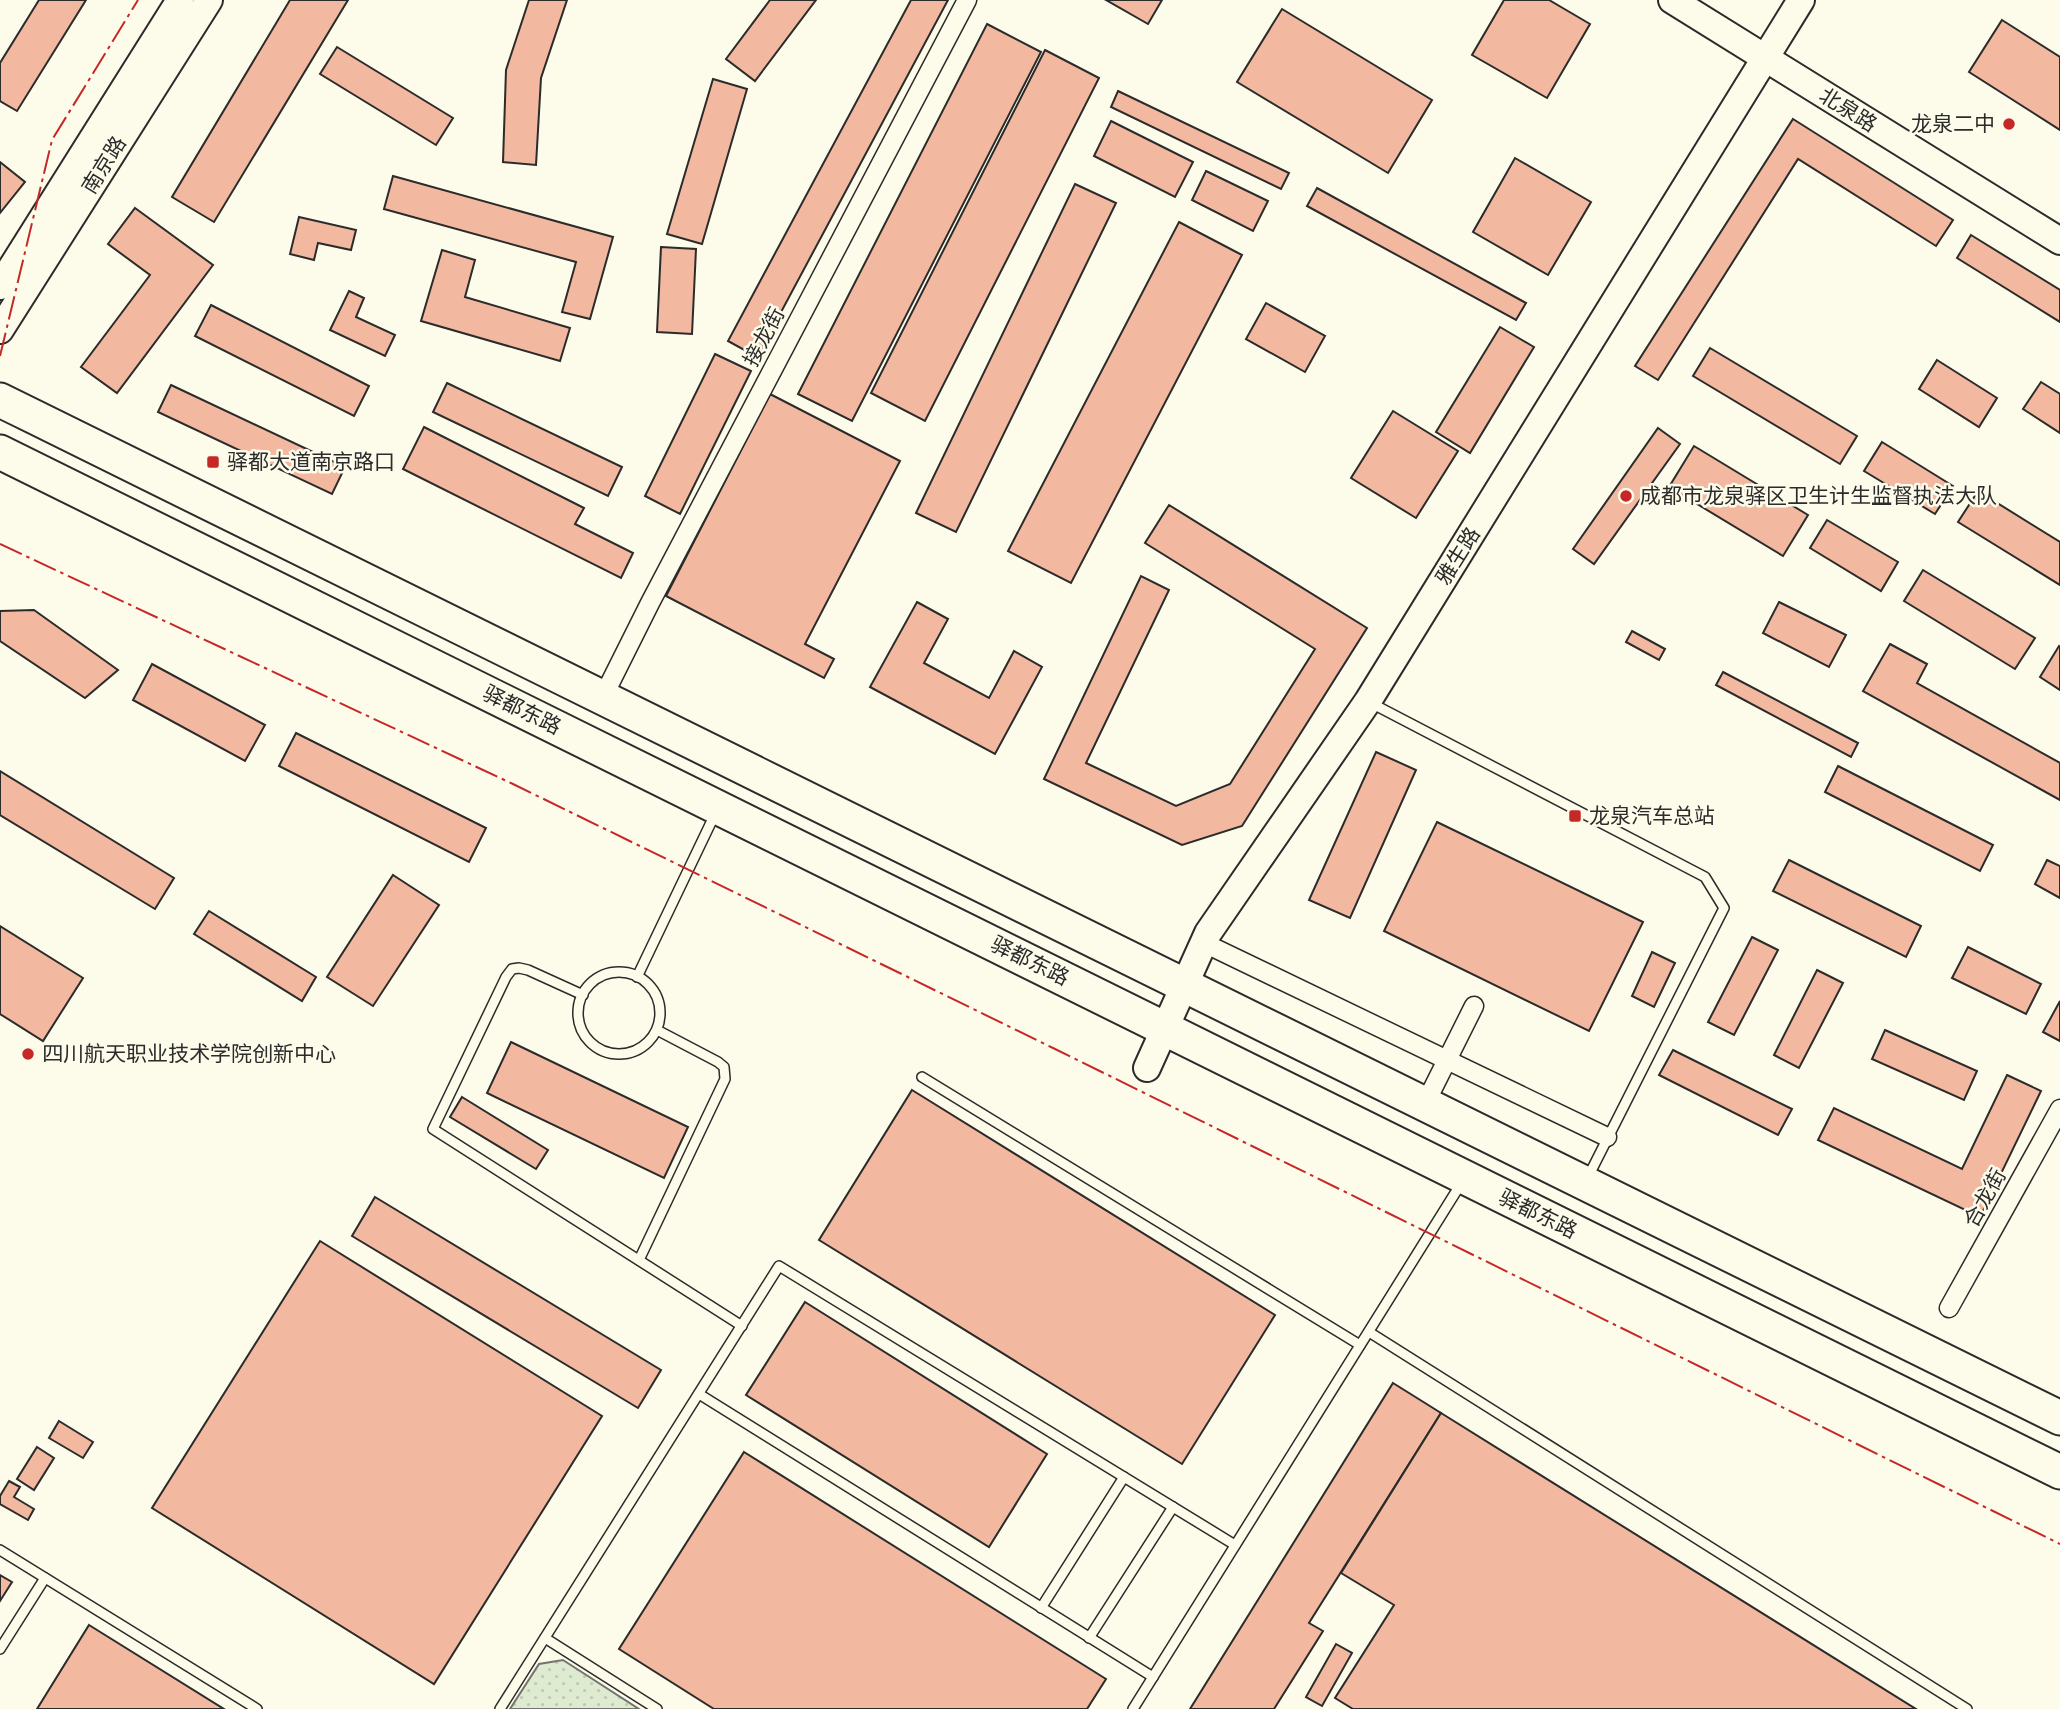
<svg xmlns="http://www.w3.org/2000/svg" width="2060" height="1709" font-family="'Playfair Display','Noto Sans SC',serif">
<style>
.park{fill:url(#park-dots);stroke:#74746e;stroke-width:2}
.building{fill:#f2b8a0;stroke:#2b2b2b;stroke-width:2}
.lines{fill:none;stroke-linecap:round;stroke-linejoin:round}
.lane-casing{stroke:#2b2b2b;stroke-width:12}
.street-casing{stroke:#2b2b2b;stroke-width:21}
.secondary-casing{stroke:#2b2b2b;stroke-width:30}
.highway-casing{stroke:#2b2b2b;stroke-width:37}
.lane{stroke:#fdfbea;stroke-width:9}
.street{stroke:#fdfbea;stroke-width:18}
.secondary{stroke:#fdfbea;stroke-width:26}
.highway{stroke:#fdfbea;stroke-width:33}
.power{stroke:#c62828;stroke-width:2;stroke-dasharray:24 5 3.5 5;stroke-linecap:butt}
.poi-dot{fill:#c62828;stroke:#fdfbea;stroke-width:2.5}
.labels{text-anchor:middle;stroke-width:5;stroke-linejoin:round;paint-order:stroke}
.street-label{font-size:21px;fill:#2b2b2b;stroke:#fdfbea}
.poi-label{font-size:21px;fill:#2b2b2b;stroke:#fdfbea;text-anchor:start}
</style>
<defs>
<pattern id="park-dots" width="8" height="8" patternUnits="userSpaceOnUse" patternTransform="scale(1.75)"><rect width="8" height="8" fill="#deebd1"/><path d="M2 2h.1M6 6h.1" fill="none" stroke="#bfcab4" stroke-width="1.8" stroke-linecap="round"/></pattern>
</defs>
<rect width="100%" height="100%" fill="#fdfbea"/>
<polygon class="park" points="563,1660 639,1709 510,1709 539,1664"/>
<g class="building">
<polygon points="39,0 86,0 17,111 0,101 0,63"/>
<polygon points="290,0 348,0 214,222 172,197"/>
<polygon points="529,0 567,0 541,78 536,165 503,162 506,70"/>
<polygon points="770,0 816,0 755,81 726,59"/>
<polygon points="911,0 948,0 757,357 728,341"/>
<polygon points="1106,0 1162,0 1148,24"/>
<polygon points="1504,0 1549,0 1590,24 1547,98 1472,55"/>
<polygon points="1282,9 1432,100 1388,173 1237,82"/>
<polygon points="2002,20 2060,57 2060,130 1969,72"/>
<polygon points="987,24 1041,52 852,421 798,394"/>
<polygon points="337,47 453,118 436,145 320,74"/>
<polygon points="1045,50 1099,78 925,421 871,393"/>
<polygon points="713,79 747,89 702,244 667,234"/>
<polygon points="1118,91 1289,173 1281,189 1111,107"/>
<polygon points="1793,119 1953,220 1936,246 1798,159 1658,380 1635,366"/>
<polygon points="1111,121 1193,162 1175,197 1094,156"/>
<polygon points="1515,158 1591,202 1548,275 1473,232"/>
<polygon points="0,162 25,182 0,213"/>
<polygon points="1206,171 1268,201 1253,231 1192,200"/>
<polygon points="393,176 613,237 590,319 562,312 576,262 384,209"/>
<polygon points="1075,184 1116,203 956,532 916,513"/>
<polygon points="1317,188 1526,303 1516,320 1307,206"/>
<polygon points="135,208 213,265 117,393 81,367 150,275 108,244"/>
<polygon points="299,217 356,230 351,250 318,243 314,260 290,254"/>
<polygon points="1179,222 1242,255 1071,583 1008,551"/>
<polygon points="1971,235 2060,290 2060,322 1957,258"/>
<polygon points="661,247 696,249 692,334 657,332"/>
<polygon points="442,250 475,260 465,297 570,328 560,361 421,321"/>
<polygon points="349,291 364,298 356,317 395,335 385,356 330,330"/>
<polygon points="1266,303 1325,336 1305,372 1246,339"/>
<polygon points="211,305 369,386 354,416 195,336"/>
<polygon points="1500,327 1534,347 1470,453 1436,432"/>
<polygon points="1710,348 1857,436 1840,464 1693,376"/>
<polygon points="715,354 751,371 680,514 645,496"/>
<polygon points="1937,360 1997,398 1979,427 1919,389"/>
<polygon points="2041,382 2060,394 2060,433 2023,409"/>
<polygon points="447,383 622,467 608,496 433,412"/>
<polygon points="171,385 345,467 332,494 158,412"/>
<polygon points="770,394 900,461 805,644 834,659 824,678 666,596"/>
<polygon points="1393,411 1458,451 1416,518 1351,478"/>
<polygon points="424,427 584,508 575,524 633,553 621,578 403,469"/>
<polygon points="1658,428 1680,444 1594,564 1573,549"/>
<polygon points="1882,442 1953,486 1935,514 1864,471"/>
<polygon points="1694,446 1808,515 1783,556 1669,487"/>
<polygon points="1978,491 2060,542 2060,585 1958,522"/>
<polygon points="1169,505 1367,628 1242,826 1182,845 1044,779 1141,576 1169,590 1086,763 1176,806 1230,784 1315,649 1145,543"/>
<polygon points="1827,520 1898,562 1881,591 1810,548"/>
<polygon points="1923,570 2035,638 2015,669 1904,601"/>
<polygon points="917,602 948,619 924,663 989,698 1014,651 1042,667 995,754 870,687"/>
<polygon points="1779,602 1846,635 1829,667 1763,633"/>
<polygon points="34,610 118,670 85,698 0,641 0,611"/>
<polygon points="1632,631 1665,649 1659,660 1626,642"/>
<polygon points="1890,644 1927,664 1917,683 2060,763 2060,800 1863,691"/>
<polygon points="2059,646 2060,647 2060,690 2040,677"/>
<polygon points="152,664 265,725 245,761 133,700"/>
<polygon points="1723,672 1858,743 1851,757 1716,685"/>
<polygon points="296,733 486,828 469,862 279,766"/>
<polygon points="1376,752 1416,770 1350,918 1309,900"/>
<polygon points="1838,766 1993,845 1980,871 1825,792"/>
<polygon points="0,771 174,878 155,909 0,815"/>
<polygon points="1437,822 1643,922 1589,1031 1384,931"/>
<polygon points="1789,860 1921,926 1906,957 1773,891"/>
<polygon points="2047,860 2060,866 2060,898 2035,884"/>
<polygon points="393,875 439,905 373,1006 327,977"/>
<polygon points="209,911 316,977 302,1001 194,934"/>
<polygon points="0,926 83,978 43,1041 0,1014"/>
<polygon points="1752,937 1778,950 1734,1035 1708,1022"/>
<polygon points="1968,947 2041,984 2026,1014 1952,978"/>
<polygon points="1652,952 1675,963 1654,1007 1632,996"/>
<polygon points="1817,970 1843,983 1799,1068 1774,1055"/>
<polygon points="2060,1001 2060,1041 2043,1032"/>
<polygon points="1885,1030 1977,1071 1964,1100 1872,1059"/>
<polygon points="511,1042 688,1127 664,1178 487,1093"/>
<polygon points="1673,1050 1792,1109 1778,1135 1659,1075"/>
<polygon points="2007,1075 2041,1091 1980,1217 1818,1140 1834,1108 1962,1169"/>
<polygon points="912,1090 1275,1315 1182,1464 819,1240"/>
<polygon points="462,1097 548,1150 536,1169 450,1117"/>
<polygon points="375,1197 661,1370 638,1408 352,1236"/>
<polygon points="320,1241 602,1416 434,1684 152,1508"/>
<polygon points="805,1302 1047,1454 989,1547 746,1395"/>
<polygon points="1393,1383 1441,1413 1309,1623 1323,1631 1274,1709 1190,1709"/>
<polygon points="1441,1413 1916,1709 1353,1709 1335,1698 1394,1605 1341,1573"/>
<polygon points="59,1421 93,1442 83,1458 49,1438"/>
<polygon points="37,1447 54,1458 34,1490 17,1479"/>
<polygon points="744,1452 1106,1679 1087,1709 714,1709 619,1649"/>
<polygon points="9,1481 20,1487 14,1497 34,1509 28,1520 0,1504 0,1496"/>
<polygon points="0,1575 12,1582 0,1601"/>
<polygon points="89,1625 224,1709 37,1709"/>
<polygon points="1336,1644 1352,1653 1322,1706 1306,1697"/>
</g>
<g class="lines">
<defs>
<g id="lane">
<polyline points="1369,702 1705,877 1724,908 1588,1177"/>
<circle cx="619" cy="1013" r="41"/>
<polyline points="637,977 716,812"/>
<polyline points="583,995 528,970 519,968 512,969 506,977 433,1129 742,1326"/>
<polyline points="922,1077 1360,1345"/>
<polyline points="639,1260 725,1079 724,1067 718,1062 657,1030"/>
<polyline points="1369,1332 1967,1709"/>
<polyline points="699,1394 1153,1677"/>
<polyline points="0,1550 257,1709"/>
<polyline points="1041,1608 1124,1477"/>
<polyline points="545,1638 657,1709"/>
<polyline points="1089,1638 1173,1507"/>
<polyline points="0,1649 45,1578"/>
<polyline points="500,1709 779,1266 1235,1545"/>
<polyline points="1133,1709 1462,1182"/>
</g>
<g id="street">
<polyline points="603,697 650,603 967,0"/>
<polyline points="1204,943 1607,1137"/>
<polyline points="1426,1102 1474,1006"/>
<polyline points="1949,1308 2060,1109"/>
</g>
<g id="secondary">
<polyline points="1672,0 2060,241"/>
<polyline points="0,286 180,0"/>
<polyline points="0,330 209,0"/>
<polyline points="1147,1068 1208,933 1368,701 1801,0"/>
</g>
<g id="highway">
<path d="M0,400C687,738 1373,1078 2060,1418"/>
<polyline points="0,452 2060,1472"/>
</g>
</defs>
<use href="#lane" class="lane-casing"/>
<use href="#street" class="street-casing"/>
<use href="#secondary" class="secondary-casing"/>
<use href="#highway" class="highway-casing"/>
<use href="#lane" class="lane"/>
<use href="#street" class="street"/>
<use href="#secondary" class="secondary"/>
<use href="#highway" class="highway"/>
<g class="power">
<polyline points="0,356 52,140 138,0"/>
<polyline points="0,544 513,784 1053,1048 2060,1544"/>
</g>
</g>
<g class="poi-dot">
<circle cx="2009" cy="124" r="7"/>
<rect x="206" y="455" width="14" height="14" rx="3.5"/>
<circle cx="1626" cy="496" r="7"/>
<rect x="1568" y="809" width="14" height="14" rx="3.5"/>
<circle cx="28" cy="1054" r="7"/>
</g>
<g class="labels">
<g class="street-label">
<text transform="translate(1848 110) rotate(32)" y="7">北泉路</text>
<text transform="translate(104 165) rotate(-58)" y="7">南京路</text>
<text transform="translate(764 337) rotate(-62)" y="7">接龙街</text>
<text transform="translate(1458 556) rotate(-58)" y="7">雅生路</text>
<text transform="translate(522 710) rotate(26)" y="7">驿都东路</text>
<text transform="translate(1030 961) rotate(26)" y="7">驿都东路</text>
<text transform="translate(1985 1198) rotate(-61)" y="7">合龙街</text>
<text transform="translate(1538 1214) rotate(26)" y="7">驿都东路</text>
</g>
<g class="poi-label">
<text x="1995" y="131" text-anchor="end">龙泉二中</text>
<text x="227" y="469">驿都大道南京路口</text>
<text x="1640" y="503">成都市龙泉驿区卫生计生监督执法大队</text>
<text x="1589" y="823">龙泉汽车总站</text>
<text x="42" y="1061">四川航天职业技术学院创新中心</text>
</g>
</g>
</svg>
